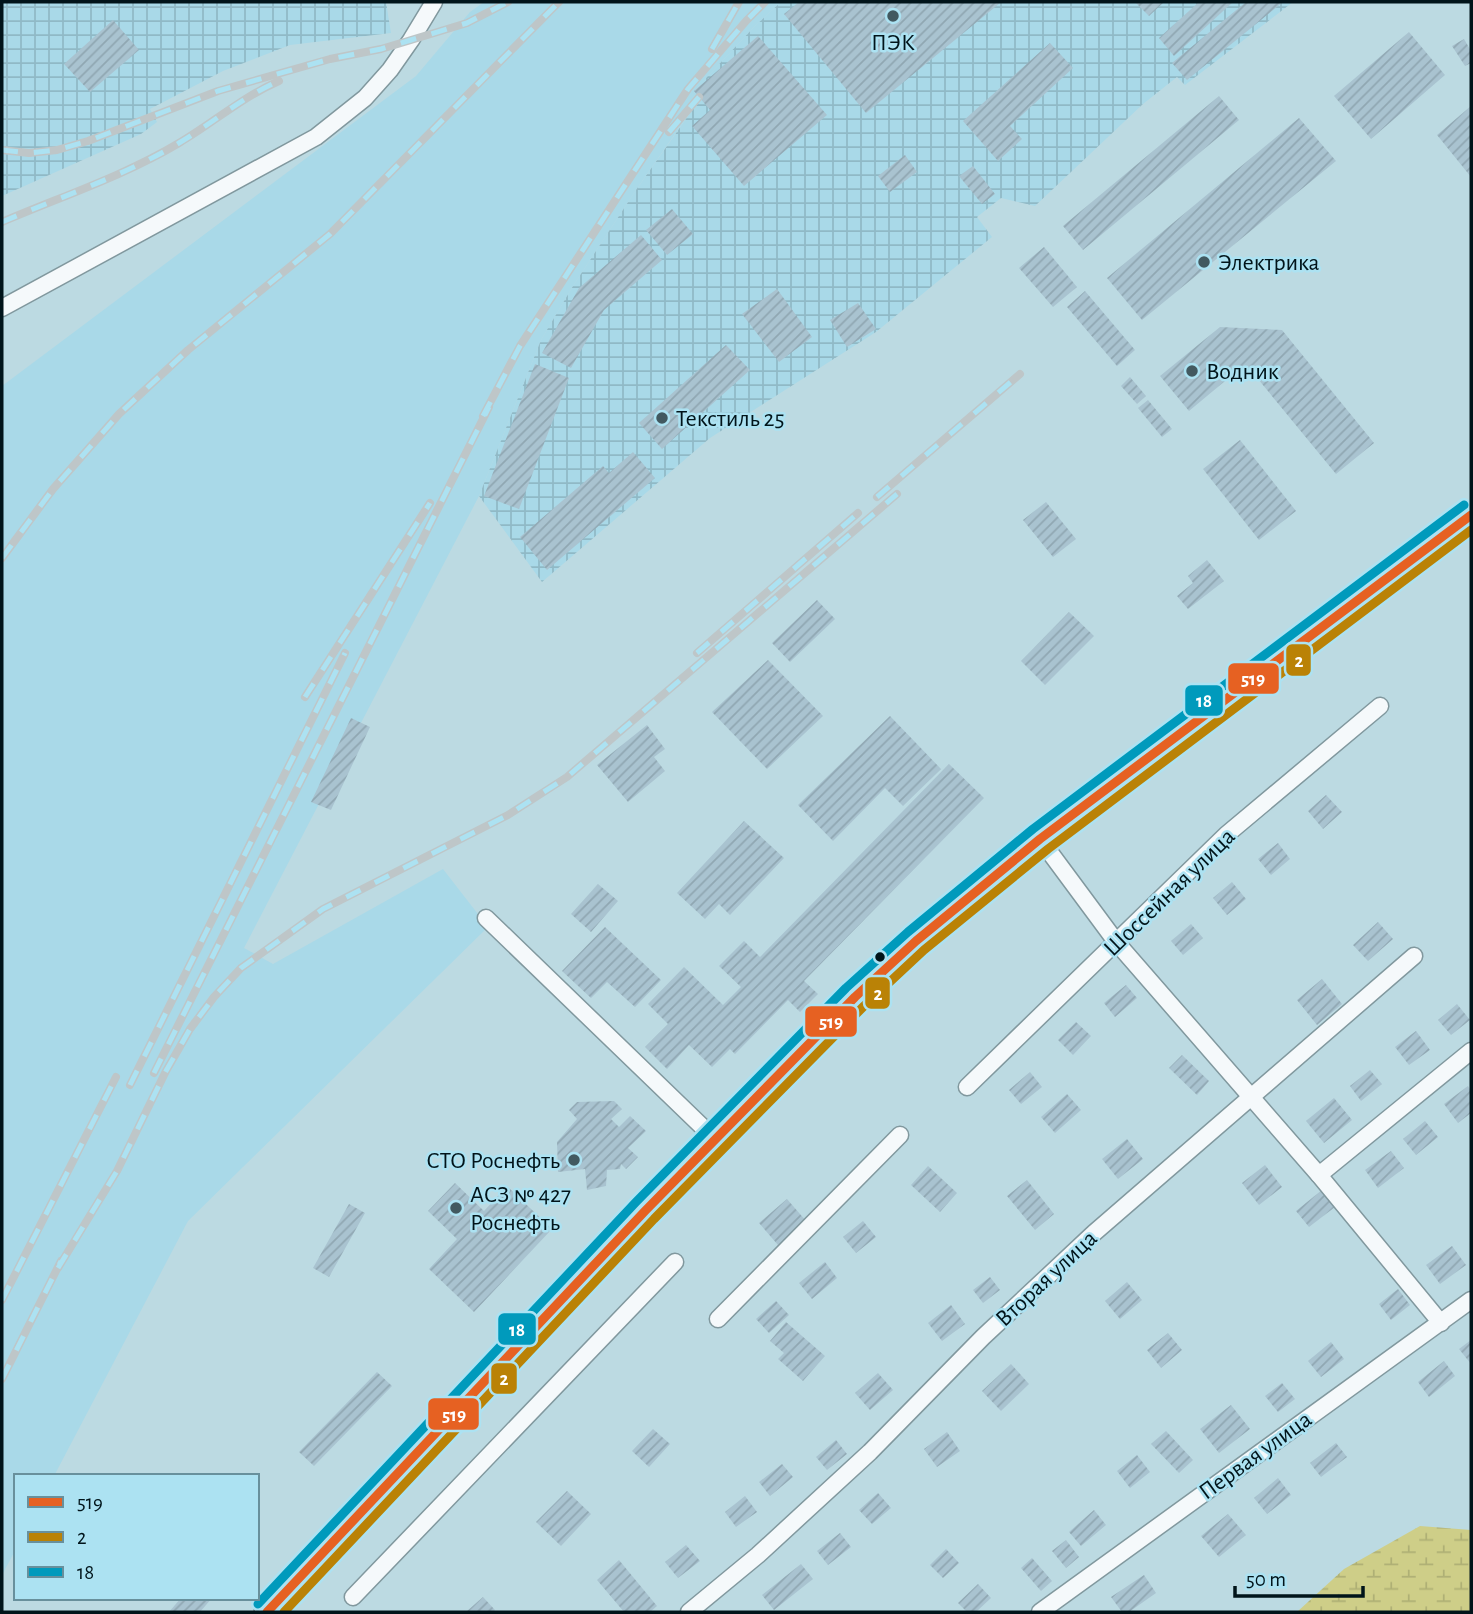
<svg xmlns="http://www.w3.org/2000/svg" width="1473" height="1614" font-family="'Alegreya Sans',sans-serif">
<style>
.built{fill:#a9d9e8}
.industrial{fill:url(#industrial-grid)}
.wetland{fill:url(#wetland-marsh)}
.building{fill:url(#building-hatch)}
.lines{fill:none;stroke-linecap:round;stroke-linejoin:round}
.minor-casing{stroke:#81989e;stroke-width:19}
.primary-casing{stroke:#81989e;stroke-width:28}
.minor{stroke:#f5f9fb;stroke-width:16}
.primary{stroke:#f5f9fb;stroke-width:24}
.rail-casing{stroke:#bec6c8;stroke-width:8}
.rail{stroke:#ace2f2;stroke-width:5;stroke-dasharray:16;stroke-linecap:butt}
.bus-1-casing{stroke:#ace2f2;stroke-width:14}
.bus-2-casing{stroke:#ace2f2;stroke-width:14}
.bus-3-casing{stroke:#ace2f2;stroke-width:14}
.bus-1{stroke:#e66122;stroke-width:9}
.bus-2{stroke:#ba8206;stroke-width:9}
.bus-3{stroke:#009abc;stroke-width:9}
.poi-dot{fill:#425960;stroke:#ace2f2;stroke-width:2.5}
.bus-dot{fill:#01141a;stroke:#ace2f2;stroke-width:2.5}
.labels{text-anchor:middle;stroke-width:5;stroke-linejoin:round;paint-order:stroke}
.poi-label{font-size:24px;fill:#01141a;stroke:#ace2f2;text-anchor:start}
.street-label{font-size:24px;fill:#01141a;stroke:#ace2f2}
.line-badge{stroke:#ace2f2;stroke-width:2.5}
.badge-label{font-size:19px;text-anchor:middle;font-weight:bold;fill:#fff}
</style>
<defs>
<pattern id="industrial-grid" width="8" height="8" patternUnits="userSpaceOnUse" patternTransform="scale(1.75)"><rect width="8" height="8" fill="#a9d9e8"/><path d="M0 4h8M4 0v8" fill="none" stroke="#90b9c6"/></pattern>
<pattern id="wetland-marsh" width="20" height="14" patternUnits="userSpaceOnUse" patternTransform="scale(1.75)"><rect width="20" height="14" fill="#cece88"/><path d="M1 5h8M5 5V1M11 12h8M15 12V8" fill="none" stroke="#afb075"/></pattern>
<pattern id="building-hatch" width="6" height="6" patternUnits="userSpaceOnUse" patternTransform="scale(1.75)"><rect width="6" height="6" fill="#a9c3d0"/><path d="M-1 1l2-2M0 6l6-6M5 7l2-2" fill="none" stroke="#90a7b2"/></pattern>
</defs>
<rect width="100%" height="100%" fill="#bcdae2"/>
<polygon class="built" points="484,2 781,2 755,26 694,91 700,98 636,190 573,286 541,340 479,496 244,948 273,964 443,869 488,927 188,1221 54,1476 16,1476 16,1549 2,1575 2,386 416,76 470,12"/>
<g class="industrial">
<polygon points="2,2 386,2 391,33 290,45 223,71 150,109 157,122 141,134 2,196"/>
<polygon points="781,2 1293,2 1185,85 1177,77 1143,104 1035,206 1001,198 977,217 992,237 876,332 710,438 542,582 479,496 541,340 573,286 636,190 700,99 694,91 755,26"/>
</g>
<polygon class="wetland" points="1420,1526 1471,1530 1471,1612 1297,1612 1344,1569"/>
<g class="building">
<polygon points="799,2 999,2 1000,3 866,113 784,14"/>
<polygon points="1135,2 1164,2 1149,16"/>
<polygon points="1199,2 1233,2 1174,56 1159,38"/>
<polygon points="1246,2 1283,2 1187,80 1172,63"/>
<polygon points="113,20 139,50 90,92 64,64"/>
<polygon points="1409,32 1445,75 1371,139 1334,96"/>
<polygon points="758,36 827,115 744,186 692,126 710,110 694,91"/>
<polygon points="1464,39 1471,51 1471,63 1465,66 1452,46"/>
<polygon points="1050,43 1073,68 1010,126 1022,139 998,161 963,121"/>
<polygon points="1219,96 1239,120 1083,250 1063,226"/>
<polygon points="1471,106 1471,177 1437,135"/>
<polygon points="1299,118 1336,161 1142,320 1107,278"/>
<polygon points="905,155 917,172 890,192 878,176"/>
<polygon points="973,166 995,194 982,204 959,176"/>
<polygon points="672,209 693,234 667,255 646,230"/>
<polygon points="641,235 662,260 604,310 571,368 542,353 579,288"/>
<polygon points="1044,247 1077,287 1053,307 1019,268"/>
<polygon points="777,289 812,337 779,362 742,314"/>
<polygon points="1085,291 1135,350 1117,366 1067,307"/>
<polygon points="858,303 876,329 847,347 830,320"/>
<polygon points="1220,327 1282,330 1374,443 1336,474 1253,373 1237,371 1189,411 1160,376"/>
<polygon points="726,345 750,370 662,449 639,423"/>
<polygon points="535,364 569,378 519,509 484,496"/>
<polygon points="1130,377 1146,396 1137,404 1121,386"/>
<polygon points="1148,400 1172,429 1162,437 1138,408"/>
<polygon points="1240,440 1296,511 1259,540 1203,469"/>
<polygon points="633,452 655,478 547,570 520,537 603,466 609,473"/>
<polygon points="1046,502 1076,539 1053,557 1023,520"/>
<polygon points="1207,560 1224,581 1188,609 1177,596 1193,583 1188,576"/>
<polygon points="817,600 835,619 790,662 772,643"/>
<polygon points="1069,612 1094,636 1045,685 1021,661"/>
<polygon points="768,660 823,716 767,769 712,712"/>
<polygon points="890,716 941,769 903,806 885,788 833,841 798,805"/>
<polygon points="351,718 370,727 331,810 311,802"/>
<polygon points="647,725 665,749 654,757 665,771 628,802 597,765"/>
<polygon points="949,764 984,798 804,981 818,994 800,1012 788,1000 735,1054 730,1049 712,1067 689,1045 667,1069 645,1047 668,1024 648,1004 684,967 723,1005 741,987 719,966 744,941 760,957"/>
<polygon points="1326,795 1342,812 1323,829 1308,811"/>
<polygon points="744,821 784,858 730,915 719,904 705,919 677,893"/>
<polygon points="1278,843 1290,859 1271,875 1258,859"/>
<polygon points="1232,882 1246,899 1227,915 1213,898"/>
<polygon points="598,884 618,901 591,932 571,914"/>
<polygon points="1378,922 1393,939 1368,961 1353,945"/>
<polygon points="1191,924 1203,938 1183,955 1171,941"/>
<polygon points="605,927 661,980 635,1007 607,982 591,998 562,971"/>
<polygon points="1322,979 1342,1004 1317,1025 1297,1000"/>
<polygon points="1126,985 1137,998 1115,1017 1104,1003"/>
<polygon points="1457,1004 1470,1020 1451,1035 1438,1020"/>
<polygon points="1076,1022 1091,1036 1073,1055 1058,1040"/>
<polygon points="1416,1031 1430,1050 1409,1065 1395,1047"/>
<polygon points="1182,1055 1209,1081 1197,1095 1169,1068"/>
<polygon points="1370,1070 1382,1084 1361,1101 1350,1086"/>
<polygon points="1030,1072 1042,1087 1021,1104 1009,1090"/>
<polygon points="1468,1086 1471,1091 1471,1113 1458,1123 1444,1104"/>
<polygon points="1067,1094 1081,1110 1055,1133 1041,1117"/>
<polygon points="1334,1098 1352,1120 1324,1143 1306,1121"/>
<polygon points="614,1101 622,1109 611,1119 619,1127 630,1116 646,1131 628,1148 638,1157 626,1169 621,1164 620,1169 607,1170 606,1186 587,1190 585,1169 558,1172 557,1142 577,1119 569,1110 577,1102"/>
<polygon points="1425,1121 1438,1137 1416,1155 1403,1139"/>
<polygon points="1127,1139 1143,1159 1118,1179 1102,1159"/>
<polygon points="1391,1151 1404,1168 1378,1188 1365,1170"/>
<polygon points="1265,1165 1282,1187 1259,1205 1242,1183"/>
<polygon points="928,1166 957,1193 940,1212 911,1185"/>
<polygon points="1027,1180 1054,1214 1035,1230 1007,1196"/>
<polygon points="455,1183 484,1211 507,1186 552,1229 474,1312 429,1269 457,1239 428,1211"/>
<polygon points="1322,1190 1335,1207 1309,1227 1296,1211"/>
<polygon points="787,1199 806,1221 778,1245 759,1223"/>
<polygon points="349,1204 365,1213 329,1277 313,1268"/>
<polygon points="863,1221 876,1237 856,1253 843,1237"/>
<polygon points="1452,1246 1466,1265 1440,1284 1426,1265"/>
<polygon points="825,1262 837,1278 812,1299 799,1283"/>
<polygon points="990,1277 1000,1290 983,1303 973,1290"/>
<polygon points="1127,1282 1142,1300 1120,1319 1105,1301"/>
<polygon points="1398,1289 1410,1305 1391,1320 1379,1304"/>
<polygon points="776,1301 789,1315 769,1333 756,1319"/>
<polygon points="951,1305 965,1324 942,1341 928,1323"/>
<polygon points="786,1322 825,1356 803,1381 778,1359 784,1353 770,1341"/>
<polygon points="1168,1333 1182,1350 1161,1368 1147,1350"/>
<polygon points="1471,1340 1471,1364 1459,1349"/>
<polygon points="1331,1342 1344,1359 1321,1377 1308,1361"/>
<polygon points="1444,1361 1455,1376 1429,1397 1418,1382"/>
<polygon points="1011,1364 1029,1384 1001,1411 982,1391"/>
<polygon points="377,1372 392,1386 314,1466 299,1452"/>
<polygon points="878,1373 893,1390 870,1410 855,1393"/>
<polygon points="1282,1383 1295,1399 1278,1412 1265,1396"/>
<polygon points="1231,1405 1250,1429 1219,1453 1200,1429"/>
<polygon points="653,1429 670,1444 649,1467 632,1451"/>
<polygon points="1166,1431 1193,1460 1179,1473 1151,1444"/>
<polygon points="947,1432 960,1451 937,1467 924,1449"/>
<polygon points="836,1440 847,1454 827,1470 816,1457"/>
<polygon points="1336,1443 1347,1457 1321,1477 1310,1463"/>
<polygon points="1137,1455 1150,1472 1130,1488 1117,1471"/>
<polygon points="782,1464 793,1477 770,1496 759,1482"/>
<polygon points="1278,1478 1291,1495 1267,1514 1254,1498"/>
<polygon points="567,1491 591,1514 561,1546 536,1522"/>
<polygon points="878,1493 891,1508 872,1524 859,1510"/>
<polygon points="745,1496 757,1512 736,1527 725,1512"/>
<polygon points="1094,1510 1106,1525 1081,1546 1069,1532"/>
<polygon points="1228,1514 1246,1535 1219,1557 1201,1536"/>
<polygon points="840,1533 851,1547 828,1565 817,1551"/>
<polygon points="1066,1540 1079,1557 1066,1568 1052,1551"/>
<polygon points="686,1545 700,1561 678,1578 665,1562"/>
<polygon points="946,1549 959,1563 943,1578 930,1565"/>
<polygon points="1032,1558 1052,1581 1041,1591 1021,1568"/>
<polygon points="619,1560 657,1606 650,1612 624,1612 597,1580"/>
<polygon points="801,1564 813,1579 774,1610 762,1595"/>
<polygon points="1144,1575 1156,1593 1129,1612 1122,1612 1111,1597"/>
<polygon points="978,1584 991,1598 976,1612 967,1612 958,1603"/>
<polygon points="483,1597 495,1610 493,1612 466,1612"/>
<polygon points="181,1598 212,1598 200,1612 169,1612"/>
</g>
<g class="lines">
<defs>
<g id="minor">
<polyline points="2,308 316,137 365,98 390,70 411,40 434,2"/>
<polyline points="1040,839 1117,943 1319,1175 1441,1323"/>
<polyline points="486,918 716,1140"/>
<polyline points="967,1087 1226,835 1380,706"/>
<polyline points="1319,1175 1471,1051"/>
<polyline points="718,1319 900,1135"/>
<polyline points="353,1597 675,1262"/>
<polyline points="689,1612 758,1555 870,1452 983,1337 1094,1233 1414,956"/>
<polyline points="1040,1612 1471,1300"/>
</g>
<polyline id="primary" points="267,1612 645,1211 855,997 916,941 1040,839 1471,515"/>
</defs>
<use href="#minor" class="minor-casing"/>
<use href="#primary" class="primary-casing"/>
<use href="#minor" class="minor"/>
<use href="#primary" class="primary"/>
<defs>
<g id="rail">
<polyline points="712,49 739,2"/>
<polyline points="669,132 699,97"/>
<polyline points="2,150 29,153 57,150 88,141 218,91 330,59 381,49 411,40 467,23 508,2"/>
<path d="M2,222C60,197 124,176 179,143C213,123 242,97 279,81"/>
<polyline points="483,416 520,346 688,89 746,21 765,2"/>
<polyline points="877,497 1020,374"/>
<polyline points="2,558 53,489 119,414 188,350 330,234 559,2"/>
<polyline points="697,653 858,513"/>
<polyline points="305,697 430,503"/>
<polyline points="154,1073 489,407"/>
<polyline points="130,1085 345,653"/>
<polyline points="58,1268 117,1171 166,1071 190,1029 214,997 241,968 323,909 508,815 567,777 897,494"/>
<polyline points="2,1300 116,1077"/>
<polyline points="2,1379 61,1261"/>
</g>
</defs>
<use href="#rail" class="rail-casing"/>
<use href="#rail" class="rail"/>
<defs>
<polyline id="bus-1" points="267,1612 645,1211 855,997 916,941 1040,839 1471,515"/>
<polyline id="bus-2" points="284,1612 654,1219 864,1006 924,950 1048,849 1471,530"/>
<polyline id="bus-3" points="258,1604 636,1202 846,988 908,932 1033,829 1464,505"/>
</defs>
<use href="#bus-1" class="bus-1-casing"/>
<use href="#bus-2" class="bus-2-casing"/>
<use href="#bus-3" class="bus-3-casing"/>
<use href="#bus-1" class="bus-1"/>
<use href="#bus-2" class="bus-2"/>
<use href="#bus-3" class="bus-3"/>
</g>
<g class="poi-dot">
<circle cx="893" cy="16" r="7"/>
<circle cx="1204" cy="262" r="7"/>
<circle cx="1192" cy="371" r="7"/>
<circle cx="662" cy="418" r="7"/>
<circle cx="574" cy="1160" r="7"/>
<circle cx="456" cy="1208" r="7"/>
</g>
<circle class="bus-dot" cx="880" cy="957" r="6"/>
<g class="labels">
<g class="poi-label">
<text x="893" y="50" text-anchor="middle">ПЭК</text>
<text x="1218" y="270">Электрика</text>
<text x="1206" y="379">Водник</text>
<text x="676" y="426">Текстиль 25</text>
<text x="560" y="1168" text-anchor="end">СТО Роснефть</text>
<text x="470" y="1202">АСЗ № 427<tspan x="470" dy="28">Роснефть</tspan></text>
</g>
<g class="street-label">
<text transform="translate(1169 892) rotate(-44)" y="8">Шоссейная улица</text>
<text transform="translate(1046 1278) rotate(-43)" y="8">Вторая улица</text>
<text transform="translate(1255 1455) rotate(-36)" y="8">Первая улица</text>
</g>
</g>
<g class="line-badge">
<rect x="1285" y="643" width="27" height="34" rx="7" fill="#ba8206"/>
<rect x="1227" y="662" width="53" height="33" rx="7" fill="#e66122"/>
<rect x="1184" y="684" width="40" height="33" rx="7" fill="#009abc"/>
<rect x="864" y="976" width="27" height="34" rx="7" fill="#ba8206"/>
<rect x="804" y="1005" width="54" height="33" rx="7" fill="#e66122"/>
<rect x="497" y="1312" width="40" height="34" rx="7" fill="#009abc"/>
<rect x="490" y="1362" width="28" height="33" rx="7" fill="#ba8206"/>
<rect x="427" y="1397" width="53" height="34" rx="7" fill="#e66122"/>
</g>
<g class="badge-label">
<text x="1299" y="667">2</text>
<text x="1253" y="685">519</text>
<text x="1204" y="707">18</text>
<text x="878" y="1000">2</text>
<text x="831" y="1028">519</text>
<text x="517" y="1336">18</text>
<text x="504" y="1385">2</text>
<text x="454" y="1421">519</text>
</g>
<rect width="1473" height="1614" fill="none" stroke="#01141a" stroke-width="7"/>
<rect x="14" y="1474" width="245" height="126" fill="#ace2f2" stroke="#68909c" stroke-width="2"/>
<rect x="28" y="1497" width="35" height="10" fill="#e66122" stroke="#68909c" stroke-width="2"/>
<text x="77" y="1509" font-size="21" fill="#01141a">519</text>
<rect x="28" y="1532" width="35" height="10" fill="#ba8206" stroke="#68909c" stroke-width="2"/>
<text x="77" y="1544" font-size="21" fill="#01141a">2</text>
<rect x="28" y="1567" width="35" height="10" fill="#009abc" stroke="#68909c" stroke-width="2"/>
<text x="77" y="1579" font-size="21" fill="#01141a">18</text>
<path d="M1235 1586v10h128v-10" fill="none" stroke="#01141a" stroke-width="3.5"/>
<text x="1246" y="1586" font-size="21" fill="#01141a" stroke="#ace2f2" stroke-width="5" paint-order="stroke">50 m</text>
</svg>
